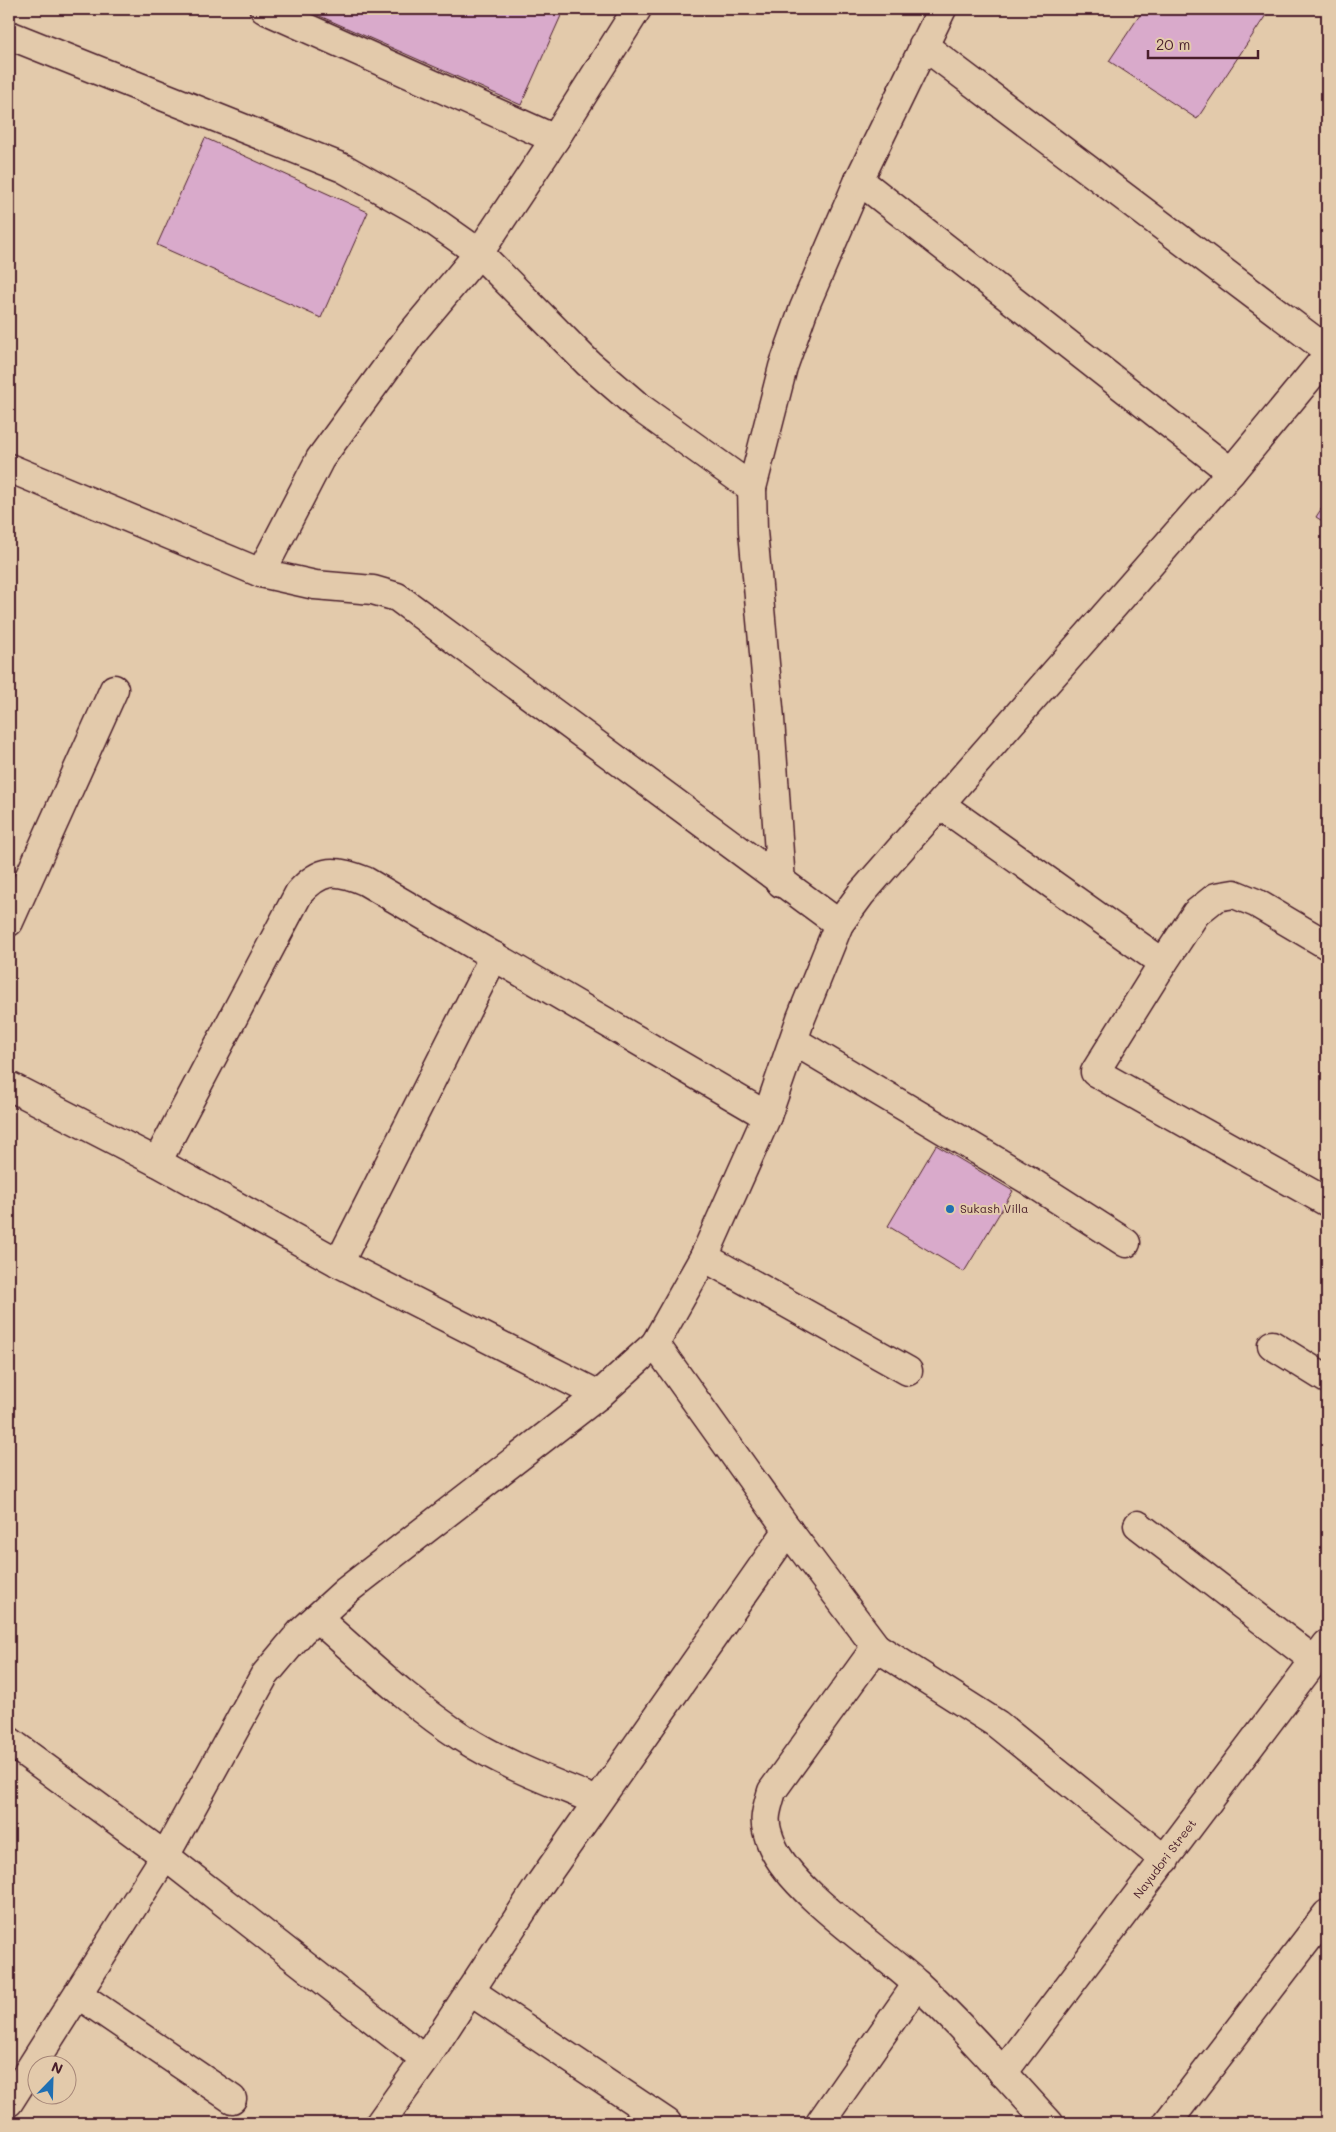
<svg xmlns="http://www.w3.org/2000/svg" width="1336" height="2132" font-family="Mali,sans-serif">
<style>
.building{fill:#d9aacb;stroke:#4a1f2b}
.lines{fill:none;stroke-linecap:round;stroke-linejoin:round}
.minor-casing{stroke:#4a1f2b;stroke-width:31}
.minor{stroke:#e3caab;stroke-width:28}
.poi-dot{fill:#1f6fb2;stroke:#e3caab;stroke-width:2}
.labels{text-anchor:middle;stroke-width:4;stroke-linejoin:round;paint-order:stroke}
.poi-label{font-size:12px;fill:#4a1f2b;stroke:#e3caab;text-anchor:start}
.street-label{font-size:12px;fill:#4a1f2b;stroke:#e3caab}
</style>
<rect width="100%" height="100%" fill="#e3caab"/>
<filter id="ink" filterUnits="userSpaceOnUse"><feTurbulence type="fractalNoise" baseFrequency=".02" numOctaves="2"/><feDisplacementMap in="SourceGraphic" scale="10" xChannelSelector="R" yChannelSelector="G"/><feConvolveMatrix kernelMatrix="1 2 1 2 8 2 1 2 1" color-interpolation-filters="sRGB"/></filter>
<g filter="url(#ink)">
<g class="building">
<polygon points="304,9 564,9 521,105"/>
<polygon points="1144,9 1270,9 1197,119 1109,61"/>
<polygon points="205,138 368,212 321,318 157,245"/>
<polygon points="1327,500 1327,524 1316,517"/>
<polygon points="936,1145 1013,1191 964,1272 888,1226"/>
</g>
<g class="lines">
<defs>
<g id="minor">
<polyline points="264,9 555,139"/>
<polyline points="9,35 343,168 421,212 479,253 588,363 639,407 752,488 753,531 770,719 781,883"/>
<polyline points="923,45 1327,350"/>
<polyline points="9,468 261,573 315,585 373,590 397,597 839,924"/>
<polyline points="1231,472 1327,356"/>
<polyline points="752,488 783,367 804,308 859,180"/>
<polyline points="261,573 320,459 412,333 479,253 555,139 637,9"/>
<polyline points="941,805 1163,963 1196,913 1216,897 1234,894 1256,903 1327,945"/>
<polyline points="9,922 114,689"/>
<polyline points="1163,963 1095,1072 1327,1202"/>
<polyline points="794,1041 1028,1180 1126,1243"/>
<polyline points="9,1086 157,1162 339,1263 599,1395"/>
<path d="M157,1162L299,893C321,868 336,869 365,881L767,1116"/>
<polyline points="704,1257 908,1371"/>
<polyline points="339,1263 494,956"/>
<path d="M655,1344L788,1530L876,1647L772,1791C765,1814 762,1822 772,1845C791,1891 878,1948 916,1983C963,2026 1006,2076 1049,2123"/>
<polyline points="1272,1345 1327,1379"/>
<polyline points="1138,1525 1315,1661"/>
<path d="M317,1618C364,1659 410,1704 463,1738C505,1765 552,1782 597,1801"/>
<polyline points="876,1647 997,1724 1165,1860"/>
<polyline points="9,1741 165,1856 264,1676 301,1632 346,1591 599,1395 655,1344 704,1257 767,1116 801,1018 839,924 861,894 1231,472 859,180 942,9"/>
<polyline points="470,1991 667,2123"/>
<polyline points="79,1995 232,2099"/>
<polyline points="1003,2073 1327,1644"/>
<polyline points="9,2102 165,1856 425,2060"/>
<polyline points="380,2123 425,2060 540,1884 788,1530"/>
<polyline points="820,2123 917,1984"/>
<polyline points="1167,2123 1327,1914"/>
</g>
</defs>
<use href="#minor" class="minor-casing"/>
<use href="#minor" class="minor"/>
</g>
</g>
<circle class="poi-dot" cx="950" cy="1209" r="5"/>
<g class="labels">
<g class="poi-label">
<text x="960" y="1213">Sukash Villa</text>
</g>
<g class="street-label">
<text transform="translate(1165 1859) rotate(-53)" y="4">Nayudori Street</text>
</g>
</g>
<rect width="1336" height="2132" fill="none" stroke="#e3caab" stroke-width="30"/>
<rect x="15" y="15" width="1306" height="2102" fill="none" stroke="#4a1f2b" stroke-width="2" filter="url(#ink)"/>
<g transform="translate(52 2080) rotate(23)"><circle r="24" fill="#e3caab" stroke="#a68678"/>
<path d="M0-4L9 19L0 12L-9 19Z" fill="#1f6fb2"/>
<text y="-8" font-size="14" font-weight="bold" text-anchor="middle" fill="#4a1f2b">N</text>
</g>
<path d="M1148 50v8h110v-8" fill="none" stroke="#4a1f2b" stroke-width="2.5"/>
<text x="1156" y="50" font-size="15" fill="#4a1f2b" stroke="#e3caab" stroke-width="4" paint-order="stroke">20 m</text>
</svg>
